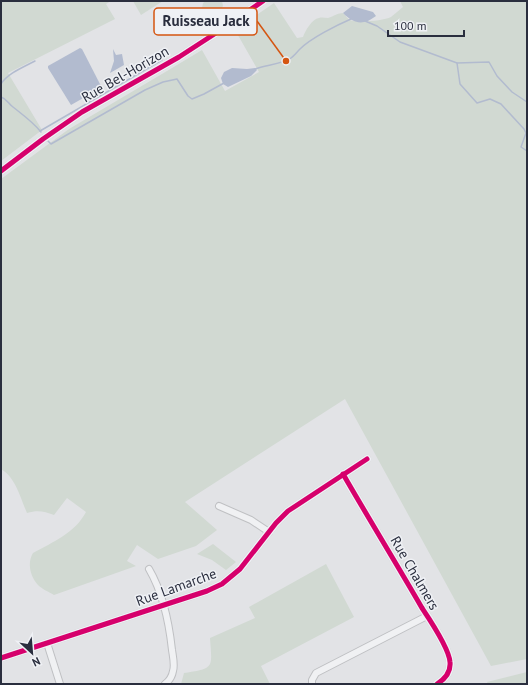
<svg xmlns="http://www.w3.org/2000/svg" width="528" height="685" font-family="'PT Sans',sans-serif">
<style>
.green{fill:#d1d9d2}
.water{fill:#b2bbcf}
.lines{fill:none;stroke-linecap:round;stroke-linejoin:round}
.stream{stroke:#b2bbcf;stroke-width:1.5}
.minor-casing{stroke:#bfc0c3;stroke-width:8}
.minor{stroke:#f0f1f3;stroke-width:6}
.cycleway-casing{stroke:#eff1f5;stroke-width:8}
.cycleway{stroke:#d6006c;stroke-width:5}
.labels{text-anchor:middle;stroke-width:3;stroke-linejoin:round;paint-order:stroke}
.street-label{font-size:14px;fill:#2a2e3e;stroke:#eff1f5}
.leader{fill:none;stroke:#d55511;stroke-width:1.5}
.callout-dot{fill:#d55511;stroke:#eff1f5;stroke-width:1.5}
.callout{fill:#eff1f5;stroke:#d55511;stroke-width:1.5}
.callout-label{font-size:15px;text-anchor:middle;font-weight:bold;fill:#2a2e3e}
</style>
<rect width="100%" height="100%" fill="#e2e3e6"/>
<g class="green">
<polygon points="1,1 111,1 106,4 115,19 8,73 42,130 1,161"/>
<polygon points="133,1 163,1 141,15"/>
<path d="M206,1H222L223,6C217,16 210,20 202,8L203,3Z"/>
<path d="M400,1H527V659L491,666L345,399L185,502L217,530L196,546L158,559L137,545L127,561L136,566L54,595C49,592 42,589 38,585C30,576 27,563 33,553C53,542 75,533 86,512L67,498L54,515C44,511 37,510 27,513C20,497 16,478 1,469V179L69,129L167,71L202,50L225,91L259,72L235,30L274,3L297,38L303,37C305,31 312,19 319,18C322,17 325,18 328,18C334,16 338,13 343,13C345,15 348,19 350,20C358,23 383,21 391,17C395,14 399,10 403,7Z"/>
<polygon points="213,544 236,562 226,570 212,560 197,554"/>
<path d="M326,564L354,617L261,666L270,684H181L184,673C215,668 212,668 210,638L255,618L249,607Z"/>
<polygon points="527,672 527,684 488,684 487,682"/>
</g>
<g class="water">
<path d="M352,6L373,12L376,16C363,26 354,24 343,13Z"/>
<polygon points="80,48 82,49 101,86 99,89 71,105 48,68 48,66"/>
<polygon points="113,49 116,55 122,54 124,65 110,73 114,61"/>
<polygon points="232,68 247,69 255,68 257,70 251,76 228,87 223,84 221,78 224,72"/>
</g>
<g class="lines">
<g class="stream">
<polyline points="365,21 377,26 400,42 457,63 489,62 497,76 512,92 527,102"/>
<polyline points="457,63 460,84 477,103 490,99 501,104 524,129 526,133 521,147 527,151"/>
<path d="M255,69C266,65 283,64 291,58C294,56 297,52 300,49C311,38 337,25 351,19"/>
<path d="M1,84C8,73 24,67 35,61"/>
<path d="M1,97C7,99 8,103 13,107C23,115 33,122 41,132"/>
<polyline points="40,131 162,60"/>
<polyline points="48,141 51,144 145,90 163,82 177,79 188,96 192,99 204,94 224,83"/>
</g>
<defs>
<g id="minor">
<polyline points="1,171 43,139 82,112 179,57 219,31 263,1"/>
<path d="M343,474C369,519 396,563 422,608C430,620 449,648 450,662C451,672 445,679 437,684"/>
<polyline points="219,506 251,520 269,532"/>
<path d="M149,569C163,593 169,622 172,650C173,657 175,665 173,671C172,677 169,681 165,684"/>
<polyline points="47,643 60,684"/>
<polyline points="1,658 207,591 222,584 240,569 276,523 288,511 367,459"/>
<polyline points="312,684 312,680 316,673 427,616"/>
</g>
</defs>
<use href="#minor" class="minor-casing"/>
<use href="#minor" class="minor"/>
<defs>
<g id="cycleway">
<polyline points="1,171 43,139 82,112 179,57 219,31 263,1"/>
<path d="M343,474C369,519 396,563 422,608C430,620 449,648 450,662C451,672 445,679 437,684"/>
<polyline points="1,658 207,591 222,584 240,569 276,523 288,511 367,459"/>
</g>
</defs>
<use href="#cycleway" class="cycleway-casing"/>
<use href="#cycleway" class="cycleway"/>
</g>
<g class="labels">
<g class="street-label">
<text transform="translate(125 74) rotate(-30)" y="5">Rue Bel-Horizon</text>
<text transform="translate(415 573) rotate(60)" y="5">Rue Chalmers</text>
<text transform="translate(176 587) rotate(-20)" y="5">Rue Lamarche</text>
</g>
</g>
<path class="leader" d="M286 61L257 21"/>
<circle class="callout-dot" cx="286" cy="61" r="4"/>
<rect class="callout" x="154" y="8" width="103" height="27" rx="4"/>
<g class="callout-label">
<text x="206" y="26">Ruisseau Jack</text>
</g>
<rect width="528" height="685" fill="none" stroke="#2a2e3e" stroke-width="4"/>
<g transform="translate(32 653) rotate(154)" stroke="#eff1f5" stroke-width="3" paint-order="stroke">
<path d="M0-3L7 15L0 10L-7 15Z" fill="#2a2e3e"/>
<text y="-6" font-size="11" font-weight="bold" text-anchor="middle" fill="#2a2e3e">N</text>
</g>
<path d="M388 30v6h76v-6" fill="none" stroke="#2a2e3e" stroke-width="2"/>
<text x="394" y="30" font-size="12" fill="#2a2e3e" stroke="#eff1f5" stroke-width="3" paint-order="stroke">100 m</text>
</svg>
